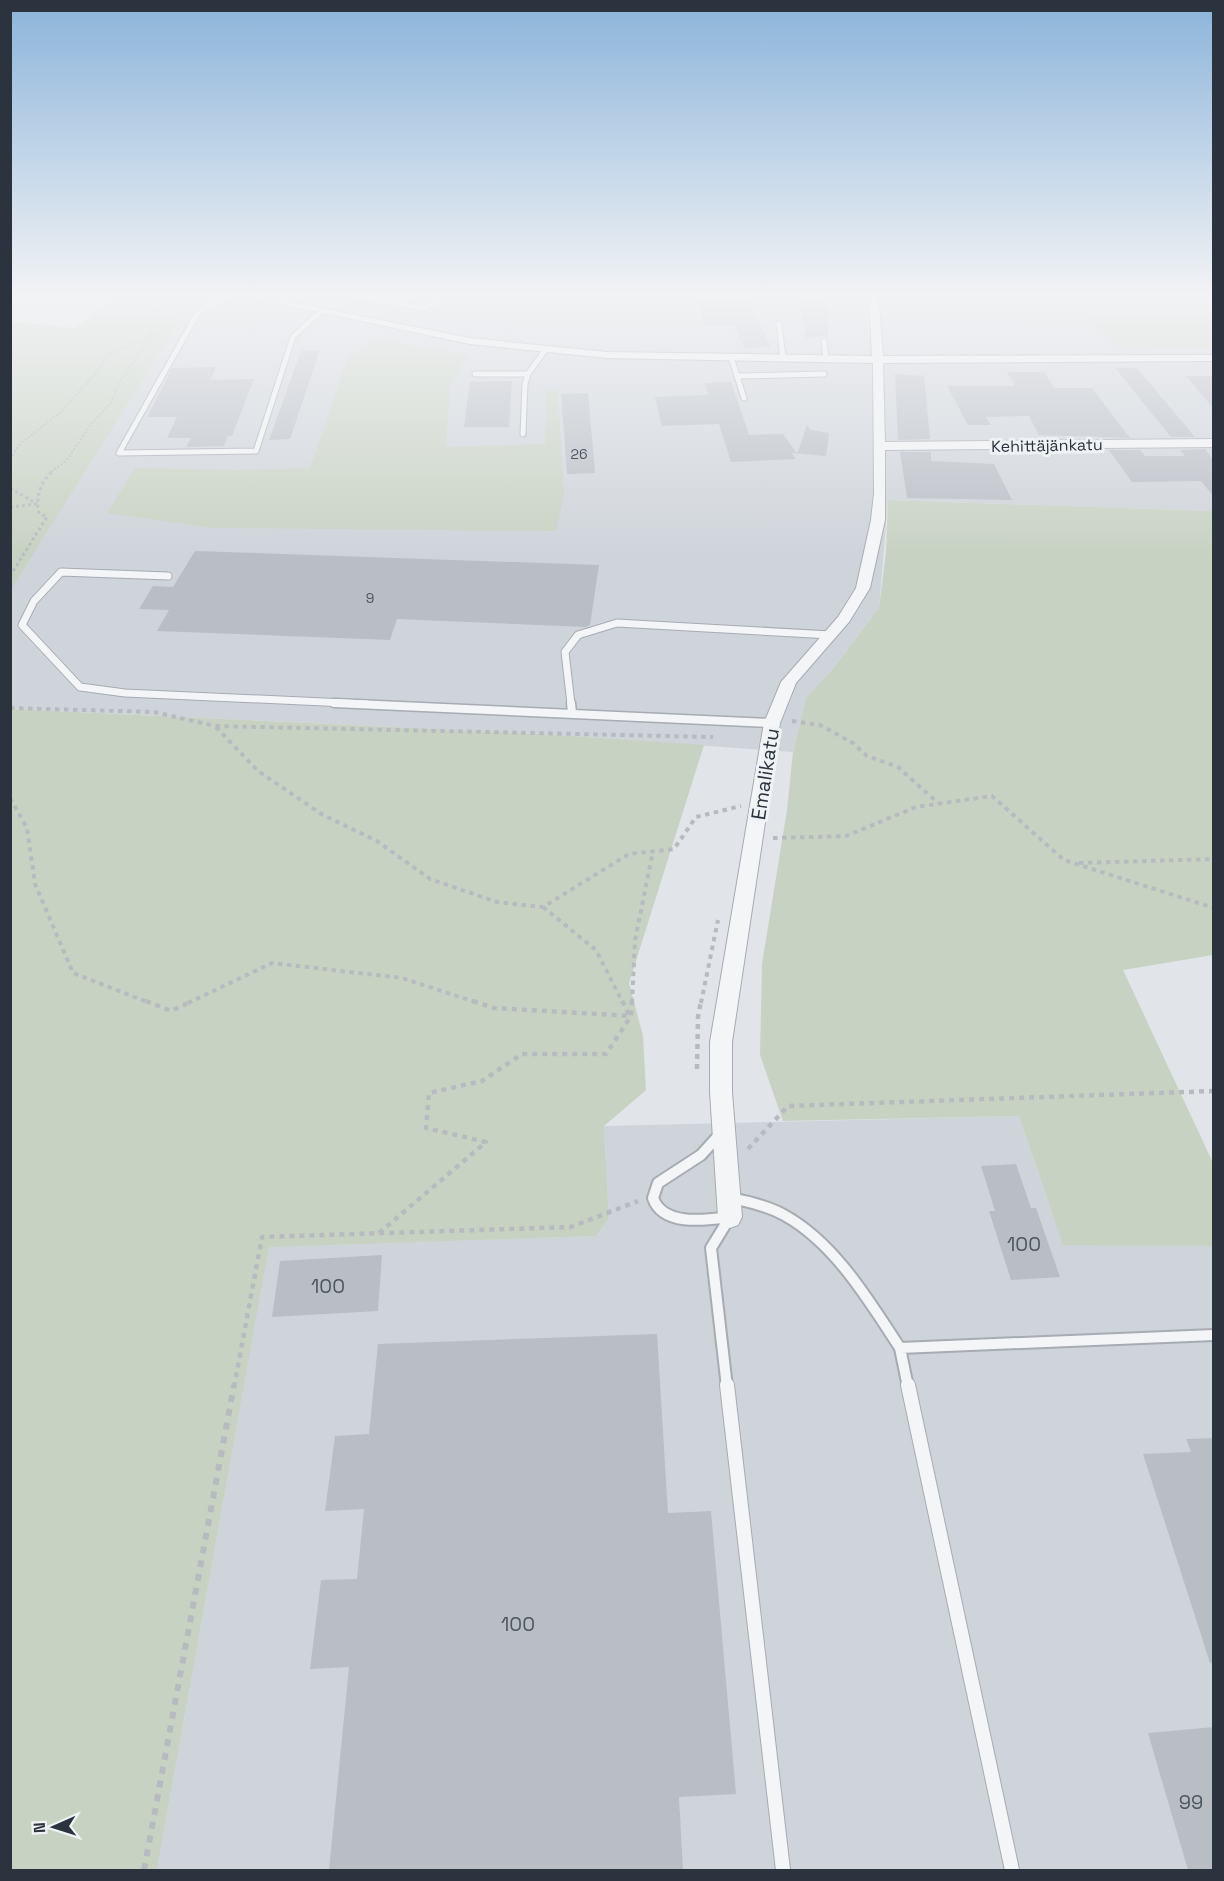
<svg xmlns="http://www.w3.org/2000/svg" width="1224" height="1881" font-family="'Space Grotesk',sans-serif">
<style>
.built{fill:#cfd4da}
.green{fill:#c8d2c3}
.building{fill:#b9bec5}
.lines{fill:none;stroke-linecap:round;stroke-linejoin:round}
.lane-far4-casing{stroke:#a7abb2;stroke-width:7}
.lane-far3-casing{stroke:#a7abb2;stroke-width:9}
.lane-far2-casing{stroke:#a7abb2;stroke-width:11}
.lane-far1-casing{stroke:#a7abb2;stroke-width:14}
.lane-casing{stroke:#a7abb2;stroke-width:16}
.street-casing{stroke:#a7abb2;stroke-width:2}
.path-far4{stroke:#b7bbc0;stroke-width:2;stroke-dasharray:2 2;stroke-linecap:butt}
.path-far3{stroke:#b7bbc0;stroke-width:3;stroke-dasharray:3 3;stroke-linecap:butt}
.path-far2{stroke:#b7bbc0;stroke-width:4;stroke-dasharray:4.5 4.5;stroke-linecap:butt}
.path-far1{stroke:#b7bbc0;stroke-width:4.5;stroke-dasharray:5 5;stroke-linecap:butt}
.path{stroke:#b7bbc0;stroke-width:6;stroke-dasharray:7 7;stroke-linecap:butt}
.lane-far4{stroke:#f3f5f7;stroke-width:5}
.lane-far3{stroke:#f3f5f7;stroke-width:7}
.lane-far2{stroke:#f3f5f7;stroke-width:8}
.lane-far1{stroke:#f3f5f7;stroke-width:10}
.lane{stroke:#f3f5f7;stroke-width:14}
.street{fill:#f3f5f7;fill-rule:evenodd}
.labels{text-anchor:middle;stroke-width:6;stroke-linejoin:round;paint-order:stroke}
.far-number-label{font-size:14px;fill:#4e5660}
.far-street-label{font-size:16px;fill:#2b333f;stroke:#f0f3f6}
.street-label{font-size:20px;fill:#2b333f;stroke:#f0f3f6}
.near-number-label{font-size:20px;fill:#4e5660}
</style>
<rect width="100%" height="100%" fill="#e1e4e8"/>
<g class="built">
<polygon points="198,292 758,292 841,297 844,300 1030,299 1063,296 1120,349 1213,348 1213,511 888,500 879,608 835,666 806,698 793,752 542,734 11,709 10,589"/>
<polygon points="1019,1116 1063,1244 1213,1246 1213,1870 157,1870 269,1246 596,1236 609,1219 604,1126"/>
</g>
<g class="green">
<polygon points="122,292 198,292 11,589 11,321 74,328"/>
<polygon points="638,292 758,292 841,297 844,300 673,297 670,305 633,296"/>
<polygon points="1022,292 1186,292 1213,307 1213,348 1120,349 1063,296 1030,299"/>
<polygon points="378,340 469,355 450,384 446,447 545,444 547,390 558,391 564,493 556,531 215,528 107,513 135,468 240,470 310,468 348,357"/>
<polygon points="888,500 1213,511 1213,955 1123,970 1213,1163 1213,1246 1063,1245 1019,1116 783,1121 760,1055 762,964 787,810 793,752 806,698 835,666 879,608 886,552"/>
<polygon points="11,709 542,734 704,745 629,983 643,1036 646,1090 604,1126 609,1219 596,1236 269,1247 157,1870 11,1870"/>
</g>
<g class="building">
<polygon points="715,299 749,302 771,347 744,348 734,325 705,326 696,300"/>
<polygon points="802,302 828,303 828,339 824,336 805,338 805,324 801,323"/>
<polygon points="320,350 290,439 269,440 301,351"/>
<polygon points="216,367 210,380 254,379 232,436 228,436 224,446 186,447 191,438 167,438 177,417 147,417 172,368"/>
<polygon points="1115,368 1137,368 1195,437 1171,437"/>
<polygon points="1007,372 1044,372 1054,388 1092,388 1130,438 1039,435 1029,416 986,417 991,425 968,425 947,386 1015,386"/>
<polygon points="895,374 924,376 930,439 898,440"/>
<polygon points="1186,376 1214,376 1214,409"/>
<polygon points="512,381 509,427 464,427 470,382"/>
<polygon points="731,382 749,435 783,434 797,454 807,425 810,430 829,433 826,456 792,453 795,459 731,462 719,424 662,426 655,397 708,395 705,383"/>
<polygon points="588,393 595,473 567,474 561,394"/>
<polygon points="1205,449 1214,461 1214,497 1201,481 1132,482 1109,450 1140,450 1145,456 1185,456 1180,450"/>
<polygon points="900,452 931,452 931,461 994,464 1012,500 907,498"/>
<polygon points="195,551 599,565 590,625 586,627 397,619 390,640 157,631 169,610 139,609 153,586 173,587"/>
<polygon points="1016,1164 1031,1208 1036,1208 1060,1277 1011,1280 989,1211 995,1211 981,1166"/>
<polygon points="382,1255 378,1311 272,1317 280,1261"/>
<polygon points="657,1334 668,1513 711,1511 736,1794 679,1797 683,1870 329,1870 349,1667 310,1669 321,1580 357,1579 364,1509 325,1511 335,1436 369,1434 378,1344"/>
<polygon points="1214,1438 1214,1662 1210,1663 1143,1454 1191,1452 1186,1439"/>
<polygon points="1214,1727 1214,1870 1188,1870 1148,1733"/>
</g>
<g class="lines">
<defs>
<g id="lane-far4">
<polyline points="332,292 424,308 434,304 438,292"/>
<polyline points="236,293 209,305 197,314 119,453 256,451 293,337 321,311"/>
<polyline points="371,300 383,294 407,293 405,301 399,305"/>
<polyline points="779,324 783,358"/>
<polyline points="824,341 826,358"/>
<polyline points="731,357 744,398"/>
<polyline points="475,374 528,374"/>
<polyline points="737,376 824,374"/>
<polyline points="523,434 525,384 528,374 545,350"/>
</g>
<g id="lane-far3">
<polyline points="168,576 61,572 34,601 22,625 80,687 125,693 367,704"/>
<polyline points="571,704 565,652 578,635 617,623 831,635"/>
</g>
<g id="lane-far2">
<polyline points="334,703 772,723"/>
<polyline points="571,703 572,713"/>
</g>
<g id="lane-far1">
<path d="M720,1134L701,1155L658,1183L653,1198C663,1227 706,1220 730,1217"/>
<path d="M731,1198C749,1202 768,1206 784,1215C835,1243 869,1301 900,1348"/>
<polyline points="727,1387 711,1248 730,1217"/>
<polyline points="908,1387 900,1348 1214,1335"/>
</g>
<g id="lane">
<polyline points="727,1385 783,1870"/>
<polyline points="908,1385 1012,1870"/>
</g>
<g id="street">
<polygon points="20,292 31,292 10,306 10,298"/>
<polygon points="225,292 242,292 470,338 607,352 872,356 869,292 878,292 883,356 1214,355 1214,361 883,363 885,442 1214,439 1214,447 885,450 885,520 870,588 849,622 796,683 780,723 732,1042 732,1092 742,1217 738,1225 730,1228 722,1225 718,1217 710,1092 710,1042 764,723 781,682 838,617 856,588 871,520 874,493 873,363 607,358 470,344"/>
</g>
</defs>
<use href="#lane-far4" class="lane-far4-casing"/>
<use href="#lane-far3" class="lane-far3-casing"/>
<use href="#lane-far2" class="lane-far2-casing"/>
<use href="#lane-far1" class="lane-far1-casing"/>
<use href="#lane" class="lane-casing"/>
<use href="#street" class="street-casing"/>
<g class="path-far4">
<polyline points="194,292 203,294"/>
<polyline points="1201,292 1214,298"/>
<path d="M10,459L20,444L62,411L98,371L106,356L151,337C147,307 167,299 192,292"/>
<polyline points="51,472 67,460 91,424 111,403 119,383 151,337 173,329"/>
</g>
<g class="path-far3">
<polyline points="10,488 37,504"/>
<polyline points="10,507 37,504"/>
<path d="M10,576L47,517L39,513C35,497 41,481 53,471"/>
</g>
<g class="path-far2">
<polyline points="10,708 154,712 215,726 713,737"/>
<polyline points="792,721 820,725 853,743 867,756 898,767 938,803"/>
<polyline points="216,727 258,771 323,815 377,841 430,879 497,902 543,907 629,854 674,849 696,817 741,806"/>
<polyline points="10,798 27,828 35,884 73,973 150,1003"/>
<polyline points="773,838 846,836 916,807 992,796 1064,860 1214,908"/>
<polyline points="1079,863 1214,859"/>
<polyline points="543,907 596,950 623,1003"/>
<polyline points="188,1003 272,963 402,978 478,1003"/>
<polyline points="632,1003 635,940 653,851"/>
<polyline points="701,1003 718,920"/>
</g>
<g class="path-far1">
<polyline points="146,1001 171,1011 192,1001"/>
<polyline points="473,1001 494,1008 631,1016"/>
<polyline points="622,1001 630,1016"/>
<polyline points="697,1069 698,1017 701,1001"/>
<polyline points="748,1149 788,1106 1214,1091"/>
<polyline points="379,1233 486,1142 426,1128 429,1093 482,1081 522,1054 606,1054 631,1016 632,1001"/>
<polyline points="234,1387 262,1237 571,1227 638,1201"/>
</g>
<polyline class="path" points="144,1870 234,1385"/>
<use href="#lane-far4" class="lane-far4"/>
<use href="#lane-far3" class="lane-far3"/>
<use href="#lane-far2" class="lane-far2"/>
<use href="#lane-far1" class="lane-far1"/>
<use href="#lane" class="lane"/>
<use href="#street" class="street"/>
</g>
<linearGradient id="sky" x2="0" y2="1"><stop stop-color="#8bb4da"/><stop offset="0.53" stop-color="#f2f3f5"/><stop offset="1" stop-color="#f2f3f5" stop-opacity="0"/></linearGradient>
<rect width="1224" height="555" fill="url(#sky)"/>
<g class="labels">
<g class="far-number-label">
<text x="579" y="459">26</text>
<text x="370" y="603">9</text>
</g>
<g class="far-street-label">
<text transform="translate(1047 445) rotate(-1)" y="6">Kehittäjänkatu</text>
</g>
<g class="street-label">
<text transform="translate(765 774) rotate(-81)" y="7">Emalikatu</text>
</g>
<g class="near-number-label">
<text x="1024" y="1251">100</text>
<text x="328" y="1293">100</text>
<text x="518" y="1631">100</text>
<text x="1191" y="1809">99</text>
</g>
</g>
<rect width="1224" height="1881" fill="none" stroke="#2b333f" stroke-width="24"/>
<g transform="translate(54 1827) rotate(267)" stroke="#f0f3f6" stroke-width="4.5" paint-order="stroke">
<path d="M0-4.5L10 22L0 15L-10 22Z" fill="#2b333f"/>
<text y="-9" font-size="16" font-weight="bold" text-anchor="middle" fill="#2b333f">N</text>
</g>
</svg>
